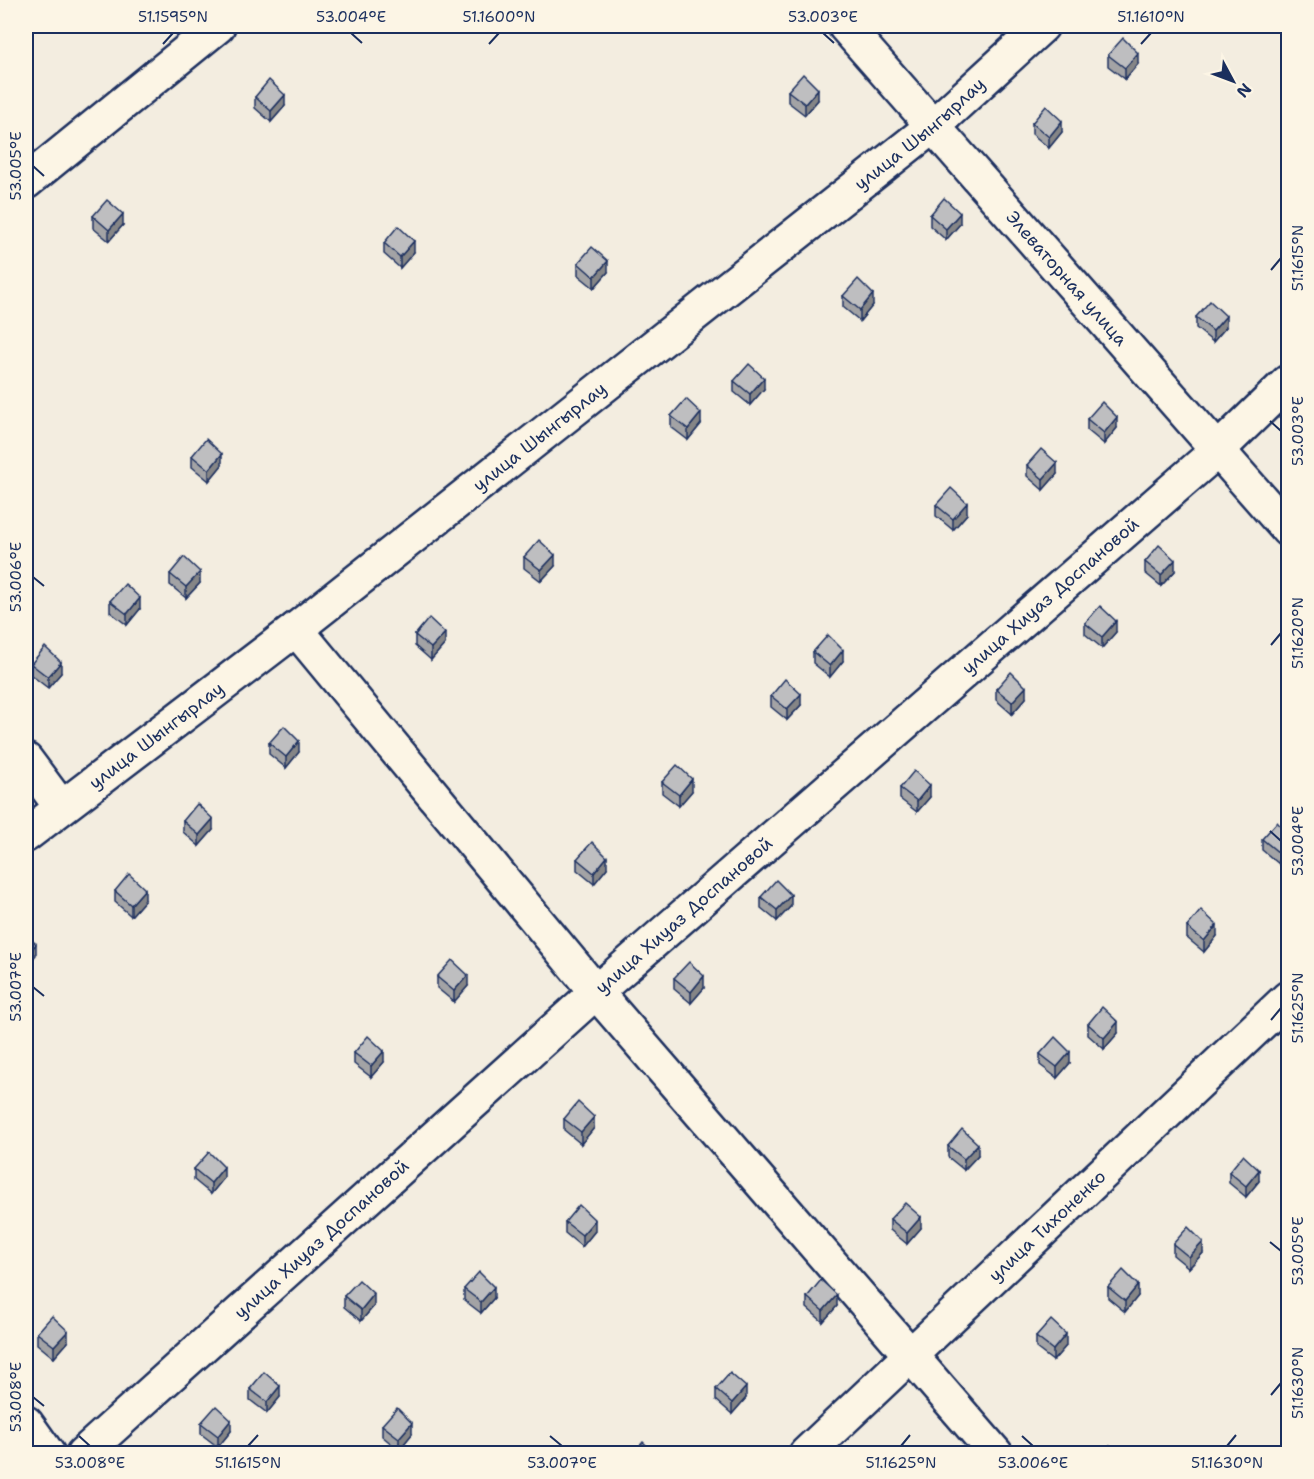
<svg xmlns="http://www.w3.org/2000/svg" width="1314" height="1479" font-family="'Shantell Sans',sans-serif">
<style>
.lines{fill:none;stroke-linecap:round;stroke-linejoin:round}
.minor-casing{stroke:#1b2f5e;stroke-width:38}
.minor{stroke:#fcf5e5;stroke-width:33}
.wall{fill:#a3a3a5;stroke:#1b2f5e;stroke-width:1.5}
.shaded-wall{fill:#858586;stroke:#1b2f5e;stroke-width:1.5}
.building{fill:#bebec0;stroke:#1b2f5e;stroke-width:1.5}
.ticks{fill:none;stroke:#1b2f5e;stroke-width:2}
.labels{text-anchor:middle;stroke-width:4.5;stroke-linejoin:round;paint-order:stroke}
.street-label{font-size:18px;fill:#1b2f5e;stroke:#fcf5e5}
.neatline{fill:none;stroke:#1b2f5e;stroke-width:2}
.ticks-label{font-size:15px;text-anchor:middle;fill:#1b2f5e}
</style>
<rect width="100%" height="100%" fill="#f3ede0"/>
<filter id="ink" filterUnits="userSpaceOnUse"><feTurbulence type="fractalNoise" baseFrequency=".0167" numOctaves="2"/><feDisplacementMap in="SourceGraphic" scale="12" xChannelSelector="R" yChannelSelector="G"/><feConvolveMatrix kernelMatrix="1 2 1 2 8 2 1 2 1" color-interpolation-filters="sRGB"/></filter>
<g filter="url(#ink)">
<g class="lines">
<defs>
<g id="minor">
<path id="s1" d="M845,26L1288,530"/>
<polyline points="26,182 218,26"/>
<polyline points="296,629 596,992 996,1454"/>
<polyline points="26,760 61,807"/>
<path id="s2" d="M26,835L296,629L933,126L1042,26"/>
<polyline points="26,1423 48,1454"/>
<path id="s3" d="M83,1454L596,992L1219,449L1288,382"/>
<path id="s4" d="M806,1454L1288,998"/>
</g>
</defs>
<use href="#minor" class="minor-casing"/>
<use href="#minor" class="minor"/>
</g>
<g class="wall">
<polygon points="1108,55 1138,64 1125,79 1108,66"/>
<polygon points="788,91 818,100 805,115 788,102"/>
<polygon points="255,97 285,106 271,122 255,108"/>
<polygon points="1032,123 1062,132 1049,148 1032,134"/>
<polygon points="930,215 960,224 946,240 930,226"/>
<polygon points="93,216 123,225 109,241 93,228"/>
<polygon points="384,243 414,252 400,268 384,254"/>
<polygon points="578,263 608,272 594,288 578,275"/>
<polygon points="843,296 873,305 860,321 843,307"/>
<polygon points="1196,317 1226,327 1213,342 1196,328"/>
<polygon points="734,381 764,389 750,405 734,392"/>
<polygon points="671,416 701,424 688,440 671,427"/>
<polygon points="1087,419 1117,428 1104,444 1087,430"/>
<polygon points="1288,436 1288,449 1287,448 1287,437"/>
<polygon points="192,456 222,465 209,481 192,467"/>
<polygon points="1027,465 1057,474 1043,490 1027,476"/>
<polygon points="936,505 967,514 953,530 936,516"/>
<polygon points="524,557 555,566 541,581 524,568"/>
<polygon points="1145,562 1175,571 1161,586 1145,573"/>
<polygon points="170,574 200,583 186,598 170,585"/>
<polygon points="110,601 140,609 127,625 110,612"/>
<polygon points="1085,623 1116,632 1102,648 1085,634"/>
<polygon points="415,635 445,644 431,660 415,646"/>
<polygon points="813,652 843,661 830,677 813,663"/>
<polygon points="31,664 61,673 48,688 31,675"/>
<polygon points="996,689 1026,698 1012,714 996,700"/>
<polygon points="771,696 801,705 787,720 771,707"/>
<polygon points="269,743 299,752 286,768 269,754"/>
<polygon points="662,782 692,791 679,806 662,793"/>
<polygon points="900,788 930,797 917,812 900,799"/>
<polygon points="183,821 213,830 199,846 183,832"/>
<polygon points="1288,834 1279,864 1262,850 1262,839"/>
<polygon points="577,859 607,868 594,884 577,870"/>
<polygon points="115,891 145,900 131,916 115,902"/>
<polygon points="761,897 791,906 777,921 761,908"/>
<polygon points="1187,927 1217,936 1204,952 1187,938"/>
<polygon points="437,977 468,986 454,1002 437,988"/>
<polygon points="674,978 704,988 691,1003 674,989"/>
<polygon points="1088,1024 1118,1033 1104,1049 1088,1035"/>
<polygon points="354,1053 384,1062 371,1077 354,1064"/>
<polygon points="1040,1054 1070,1063 1057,1078 1040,1065"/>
<polygon points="564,1119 594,1128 581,1144 564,1130"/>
<polygon points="948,1146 978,1155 964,1170 948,1157"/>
<polygon points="194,1169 224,1178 211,1194 194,1180"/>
<polygon points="1229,1172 1259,1181 1246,1197 1229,1183"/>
<polygon points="890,1219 921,1228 907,1244 890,1230"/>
<polygon points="565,1222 595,1231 582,1247 565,1233"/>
<polygon points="1173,1244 1203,1253 1189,1268 1173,1255"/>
<polygon points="1108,1287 1138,1296 1125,1312 1108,1298"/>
<polygon points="464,1289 494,1298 481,1313 464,1300"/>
<polygon points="344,1296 374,1306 361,1321 344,1307"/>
<polygon points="807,1297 837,1306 823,1322 807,1308"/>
<polygon points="37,1333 68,1342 54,1358 37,1344"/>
<polygon points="1036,1337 1066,1346 1053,1361 1036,1348"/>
<polygon points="250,1389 280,1397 267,1413 250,1400"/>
<polygon points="716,1389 746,1398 732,1414 716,1400"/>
<polygon points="201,1423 231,1431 218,1447 201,1434"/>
<polygon points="382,1425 412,1434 399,1450 382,1436"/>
</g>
<g class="shaded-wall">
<polygon points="26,26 35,26 26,37"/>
<polygon points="1138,53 1138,64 1125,79 1125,68"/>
<polygon points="818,89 818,100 805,115 805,104"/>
<polygon points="285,95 285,106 271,122 271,111"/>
<polygon points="1062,121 1062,132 1049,148 1049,137"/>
<polygon points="960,213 960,224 946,240 946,229"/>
<polygon points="123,214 123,225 109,241 109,230"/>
<polygon points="414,241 414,252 400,268 400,257"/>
<polygon points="608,261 608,272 594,288 594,277"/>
<polygon points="873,294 873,305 860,321 860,310"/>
<polygon points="1226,316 1226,327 1213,342 1213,331"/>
<polygon points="764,378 764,389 750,405 750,394"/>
<polygon points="701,413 701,424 688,440 688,429"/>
<polygon points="1117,417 1117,428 1104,444 1104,433"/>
<polygon points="222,454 222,465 209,481 209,470"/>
<polygon points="1057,463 1057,474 1043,490 1043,479"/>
<polygon points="967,503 967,514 953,530 953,519"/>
<polygon points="555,555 555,566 541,581 541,570"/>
<polygon points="1175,560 1175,571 1161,586 1161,575"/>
<polygon points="200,572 200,583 186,598 186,587"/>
<polygon points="140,598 140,609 127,625 127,614"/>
<polygon points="1116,621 1116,632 1102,648 1102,637"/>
<polygon points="445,633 445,644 431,660 431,648"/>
<polygon points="843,650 843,661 830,677 830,666"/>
<polygon points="61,662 61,673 48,688 48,677"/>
<polygon points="1026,687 1026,698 1012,714 1012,702"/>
<polygon points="801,694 801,705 787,720 787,709"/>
<polygon points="299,741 299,752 286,768 286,757"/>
<polygon points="692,779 692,791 679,806 679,795"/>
<polygon points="930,785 930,797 917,812 917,801"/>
<polygon points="213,819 213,830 199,846 199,835"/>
<polygon points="1288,842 1288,853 1279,864 1279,853"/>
<polygon points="607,857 607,868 594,884 594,873"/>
<polygon points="145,889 145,900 131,916 131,905"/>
<polygon points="791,895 791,906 777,921 777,910"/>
<polygon points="1217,925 1217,936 1204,952 1204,941"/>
<polygon points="36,944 36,955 26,967 26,956"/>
<polygon points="468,975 468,986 454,1002 454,991"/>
<polygon points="704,976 704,988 691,1003 691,992"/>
<polygon points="1118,1022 1118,1033 1104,1049 1104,1038"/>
<polygon points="384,1051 384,1062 371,1077 371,1066"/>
<polygon points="1070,1052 1070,1063 1057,1078 1057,1067"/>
<polygon points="594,1117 594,1128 581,1144 581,1132"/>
<polygon points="978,1144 978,1155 964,1170 964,1159"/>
<polygon points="224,1167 224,1178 211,1194 211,1183"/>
<polygon points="1259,1170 1259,1181 1246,1197 1246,1186"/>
<polygon points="921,1217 921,1228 907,1244 907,1233"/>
<polygon points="595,1220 595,1231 582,1247 582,1235"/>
<polygon points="1203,1242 1203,1253 1189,1268 1189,1257"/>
<polygon points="1138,1285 1138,1296 1125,1312 1125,1301"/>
<polygon points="494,1287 494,1298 481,1313 481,1302"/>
<polygon points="374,1294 374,1306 361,1321 361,1310"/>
<polygon points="837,1295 837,1306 823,1322 823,1311"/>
<polygon points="68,1331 68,1342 54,1358 54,1346"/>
<polygon points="1066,1334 1066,1346 1053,1361 1053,1350"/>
<polygon points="280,1386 280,1397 267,1413 267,1402"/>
<polygon points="746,1387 746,1398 732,1414 732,1403"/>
<polygon points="231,1420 231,1431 218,1447 218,1436"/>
<polygon points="412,1423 412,1434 399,1450 399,1438"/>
</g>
<g class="building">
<polygon points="1123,38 1138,53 1125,68 1108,55"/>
<polygon points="803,74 818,89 805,104 788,91"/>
<polygon points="269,80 285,95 271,111 255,97"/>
<polygon points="1046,106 1062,121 1049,137 1032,123"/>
<polygon points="944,198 960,213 946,229 930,215"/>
<polygon points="107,200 123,214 109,230 93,216"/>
<polygon points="398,226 414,241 400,257 384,243"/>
<polygon points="592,247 608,261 594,277 578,263"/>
<polygon points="858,279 873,294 860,310 843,296"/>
<polygon points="1210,301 1226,316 1213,331 1196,317"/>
<polygon points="749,364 764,378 750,394 734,381"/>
<polygon points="686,399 701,413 688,429 671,416"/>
<polygon points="1102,402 1117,417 1104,433 1087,419"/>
<polygon points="206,439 222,454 209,470 192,456"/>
<polygon points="1041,449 1057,463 1043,479 1027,465"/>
<polygon points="951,488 967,503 953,519 936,505"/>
<polygon points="539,540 555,555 541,570 524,557"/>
<polygon points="1159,545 1175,560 1161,575 1145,562"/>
<polygon points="184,557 200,572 186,587 170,574"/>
<polygon points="125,584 140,598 127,614 110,601"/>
<polygon points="1100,606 1116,621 1102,637 1085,623"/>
<polygon points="429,618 445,633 431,648 415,635"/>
<polygon points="828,635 843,650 830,666 813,652"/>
<polygon points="45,647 61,662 48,677 31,664"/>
<polygon points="1011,672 1026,687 1012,702 996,689"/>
<polygon points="785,679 801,694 787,709 771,696"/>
<polygon points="284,726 299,741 286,757 269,743"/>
<polygon points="677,765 692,779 679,795 662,782"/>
<polygon points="914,771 930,785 917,801 900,788"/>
<polygon points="197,804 213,819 199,835 183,821"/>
<polygon points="1277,822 1288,834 1288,842 1279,853 1262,839"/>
<polygon points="592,842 607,857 594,873 577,859"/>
<polygon points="129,874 145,889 131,905 115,891"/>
<polygon points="776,880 791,895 777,910 761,897"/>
<polygon points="1201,910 1217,925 1204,941 1187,927"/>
<polygon points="26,934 36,944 26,956"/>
<polygon points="452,960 468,975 454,991 437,977"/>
<polygon points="689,962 704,976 691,992 674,978"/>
<polygon points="1102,1007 1118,1022 1104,1038 1088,1024"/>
<polygon points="368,1036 384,1051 371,1066 354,1053"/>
<polygon points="1055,1037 1070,1052 1057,1067 1040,1054"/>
<polygon points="578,1102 594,1117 581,1132 564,1119"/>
<polygon points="962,1129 978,1144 964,1159 948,1146"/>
<polygon points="209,1152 224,1167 211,1183 194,1169"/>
<polygon points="1243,1155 1259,1170 1246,1186 1229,1172"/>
<polygon points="905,1203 921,1217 907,1233 890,1219"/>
<polygon points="579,1205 595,1220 582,1235 565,1222"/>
<polygon points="1188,1227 1203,1242 1189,1257 1173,1244"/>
<polygon points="1123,1270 1138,1285 1125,1301 1108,1287"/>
<polygon points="479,1272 494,1287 481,1302 464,1289"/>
<polygon points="359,1280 374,1294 361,1310 344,1296"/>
<polygon points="821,1280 837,1295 823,1311 807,1297"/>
<polygon points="52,1316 68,1331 54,1346 37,1333"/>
<polygon points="1051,1320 1066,1334 1053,1350 1036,1337"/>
<polygon points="264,1372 280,1386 267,1402 250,1389"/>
<polygon points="730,1373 746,1387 732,1403 716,1389"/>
<polygon points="216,1406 231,1420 218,1436 201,1423"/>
<polygon points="397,1408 412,1423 399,1438 382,1425"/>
<polygon points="643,1442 656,1454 633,1454"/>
<polygon points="1110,1446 1118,1454 1104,1454"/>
</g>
</g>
<path class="ticks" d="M351,33L362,43M823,33L834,43M163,44L173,33M489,44L499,33M1141,44L1151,33M33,166L44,176M1271,270L1281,258M1270,421L1281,431M33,577L44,586M1271,645L1281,633M1270,831L1281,841M33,987L44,996M1271,1020L1281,1008M1270,1242L1281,1251M1271,1395L1281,1383M33,1397L44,1406M79,1436L90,1446M550,1436L562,1446M1022,1436L1033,1446M248,1446L258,1435M901,1446L910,1435M1227,1446L1236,1435"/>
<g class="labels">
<g class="street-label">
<text dy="6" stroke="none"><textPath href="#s2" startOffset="1136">улица Шынгырлау</textPath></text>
<text dy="6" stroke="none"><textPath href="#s1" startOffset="336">Элеваторная улица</textPath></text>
<text dy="6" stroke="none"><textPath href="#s2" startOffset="650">улица Шынгырлау</textPath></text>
<text dy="6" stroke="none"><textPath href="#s3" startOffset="1293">улица Хиуаз Доспановой</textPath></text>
<text dy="6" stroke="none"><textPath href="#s2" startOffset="164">улица Шынгырлау</textPath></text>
<text dy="6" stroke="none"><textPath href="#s3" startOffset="807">улица Хиуаз Доспановой</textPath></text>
<text dy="6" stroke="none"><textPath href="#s4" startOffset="332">улица Тихоненко</textPath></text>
<text dy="6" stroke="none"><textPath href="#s3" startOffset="321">улица Хиуаз Доспановой</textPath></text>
</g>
</g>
<rect width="1314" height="1479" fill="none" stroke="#fcf5e5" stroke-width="66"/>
<g transform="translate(1233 81) rotate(131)" stroke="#fcf5e5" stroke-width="4.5" paint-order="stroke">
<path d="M0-4.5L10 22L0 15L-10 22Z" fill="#1b2f5e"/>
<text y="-9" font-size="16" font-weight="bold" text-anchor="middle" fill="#1b2f5e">N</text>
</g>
<rect x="33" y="33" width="1248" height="1413" class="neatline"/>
<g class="ticks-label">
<text x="173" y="22">51.1595°N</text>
<text x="351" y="22">53.004°E</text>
<text x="499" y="22">51.1600°N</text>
<text x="823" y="22">53.003°E</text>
<text x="1151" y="22">51.1610°N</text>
<text transform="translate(16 166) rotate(-90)" y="5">53.005°E</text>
<text transform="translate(1298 258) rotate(-90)" y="5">51.1615°N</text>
<text transform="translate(1298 431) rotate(-90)" y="5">53.003°E</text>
<text transform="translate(16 577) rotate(-90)" y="5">53.006°E</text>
<text transform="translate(1298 633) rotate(-90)" y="5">51.1620°N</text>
<text transform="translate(1298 841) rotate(-90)" y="5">53.004°E</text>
<text transform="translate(16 987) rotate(-90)" y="5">53.007°E</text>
<text transform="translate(1298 1008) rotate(-90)" y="5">51.1625°N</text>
<text transform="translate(1298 1251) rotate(-90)" y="5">53.005°E</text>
<text transform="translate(1298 1383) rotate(-90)" y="5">51.1630°N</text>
<text transform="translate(16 1397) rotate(-90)" y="5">53.008°E</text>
<text x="90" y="1468">53.008°E</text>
<text x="248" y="1468">51.1615°N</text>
<text x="562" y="1468">53.007°E</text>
<text x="901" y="1468">51.1625°N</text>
<text x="1033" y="1468">53.006°E</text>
<text x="1227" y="1468">51.1630°N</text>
</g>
</svg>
